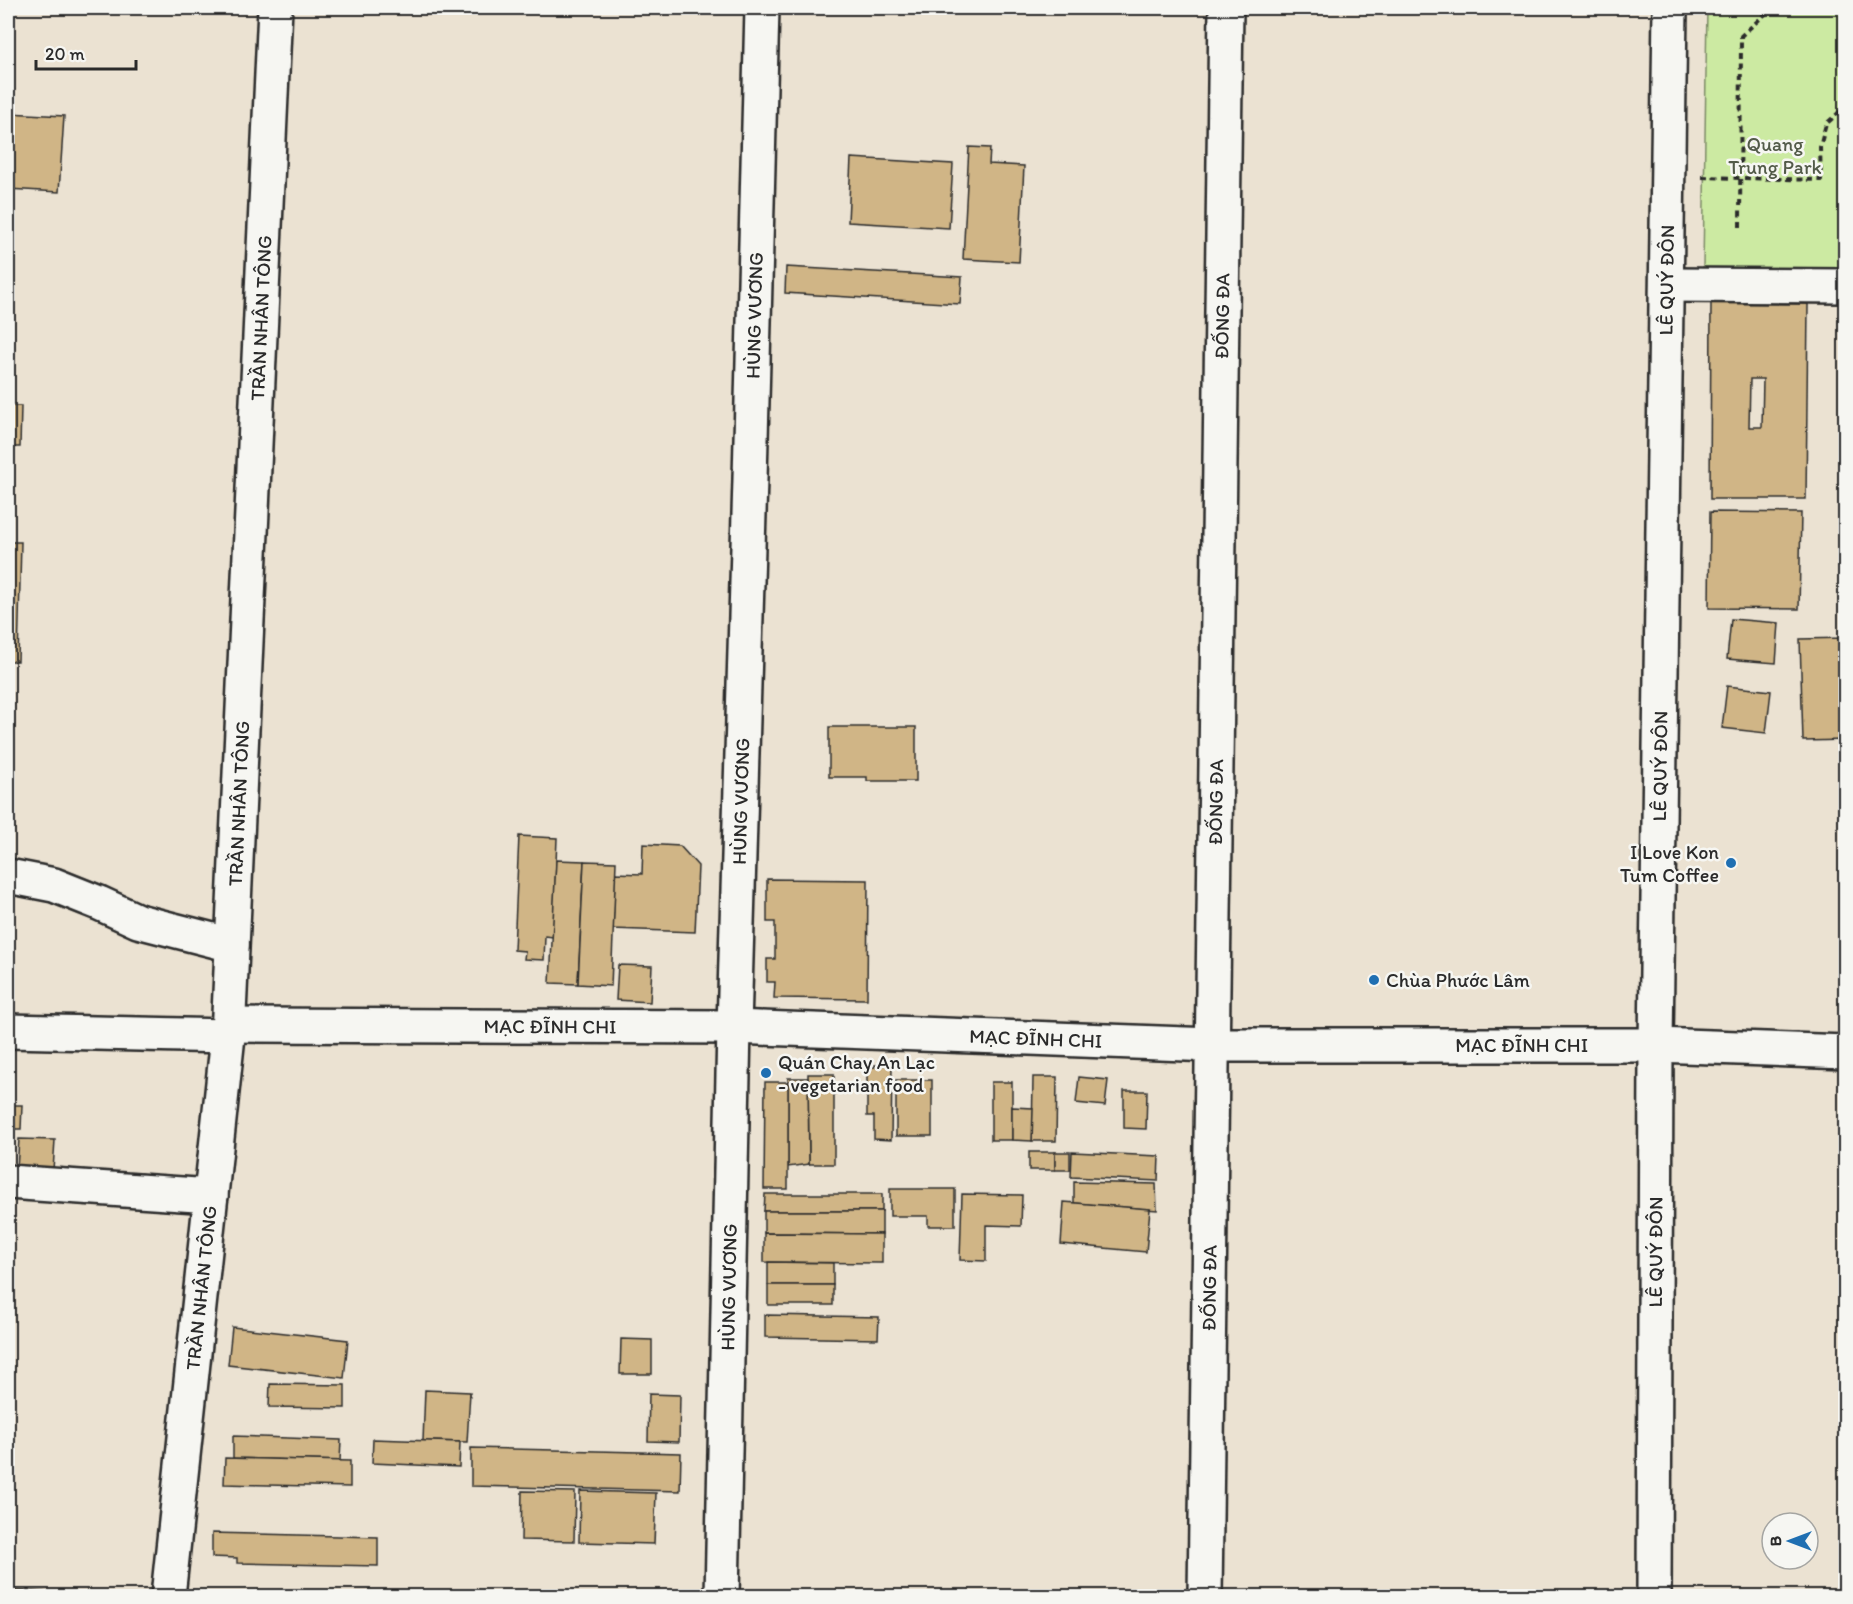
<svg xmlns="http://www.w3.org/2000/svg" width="1853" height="1604" font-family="Itim,sans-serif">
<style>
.green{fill:#cceaa2;stroke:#7c8a66;stroke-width:1.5}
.building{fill:#d0b586;stroke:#2b2b2b;stroke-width:1.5;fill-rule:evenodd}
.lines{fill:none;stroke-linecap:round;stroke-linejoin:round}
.minor-casing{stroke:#2b2b2b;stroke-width:38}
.path{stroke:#2b2b2b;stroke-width:4;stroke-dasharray:6 4.5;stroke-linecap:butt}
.minor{stroke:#f6f6f2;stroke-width:33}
.poi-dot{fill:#1f6fb2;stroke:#f6f6f2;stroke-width:2}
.labels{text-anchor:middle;stroke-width:5;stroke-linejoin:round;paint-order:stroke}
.park-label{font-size:20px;fill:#535b49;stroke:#f6f6f2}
.street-label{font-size:20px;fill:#2b2b2b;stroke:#f6f6f2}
.poi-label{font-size:20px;fill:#2b2b2b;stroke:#f6f6f2;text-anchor:start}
</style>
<rect width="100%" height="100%" fill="#ebe2d2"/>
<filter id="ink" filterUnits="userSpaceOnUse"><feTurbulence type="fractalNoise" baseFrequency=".0167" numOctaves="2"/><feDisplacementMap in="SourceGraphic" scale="12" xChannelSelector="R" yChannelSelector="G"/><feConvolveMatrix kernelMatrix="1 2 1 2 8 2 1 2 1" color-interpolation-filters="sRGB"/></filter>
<g filter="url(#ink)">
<polygon class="green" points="1707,8 1845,8 1845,270 1703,267"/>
<g class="building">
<polygon points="8,113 64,116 59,192 8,189"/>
<polygon points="969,147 990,148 989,164 1024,166 1019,262 963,259"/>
<polygon points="851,158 953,164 949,228 848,222"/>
<polygon points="786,267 962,277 960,304 785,293"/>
<path d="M1711,303L1808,304L1806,499H1710ZM1750,379H1763L1762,427H1749Z"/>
<polygon points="8,406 21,406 20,447 8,447"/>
<polygon points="1710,512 1801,513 1799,609 1709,608"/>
<polygon points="8,542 21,542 18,661 8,661"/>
<polygon points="1731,619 1779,623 1776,663 1727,659"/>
<polygon points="1846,638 1846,740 1803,741 1800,639"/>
<polygon points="1727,686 1771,691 1766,733 1722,728"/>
<polygon points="829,727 916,727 916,781 867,781 867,777 829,777"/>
<polygon points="519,836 557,838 553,937 545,936 544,960 524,959 525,951 514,950"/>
<polygon points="643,844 680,846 698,866 695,932 613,929 615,873 642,874"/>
<polygon points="556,860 584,861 578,984 550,983"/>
<polygon points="584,861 616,862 611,986 578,984"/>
<polygon points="767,879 868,880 867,999 774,998 775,982 767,982 767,959 775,959 775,922 767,922"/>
<polygon points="618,965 652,966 650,1002 616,1000"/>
<polygon points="875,1065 892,1065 891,1140 874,1139 874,1116 867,1116 867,1067 875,1067"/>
<polygon points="808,1074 834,1074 834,1164 809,1164"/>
<polygon points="1033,1077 1057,1077 1056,1141 1032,1141"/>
<polygon points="1079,1077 1108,1080 1105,1106 1076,1103"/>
<polygon points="788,1078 808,1078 809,1164 788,1167"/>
<rect x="896" y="1080" width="36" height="56"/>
<polygon points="765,1082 788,1082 788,1189 764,1189"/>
<rect x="991" y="1082" width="21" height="58"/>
<polygon points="1124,1091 1147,1091 1146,1129 1124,1128"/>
<polygon points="8,1105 22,1105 21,1129 8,1129"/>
<polygon points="1012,1107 1033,1108 1032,1141 1012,1140"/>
<polygon points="19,1139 55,1140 53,1170 17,1169"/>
<rect x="1029" y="1152" width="26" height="18"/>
<rect x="1055" y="1152" width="15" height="18"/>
<polygon points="1072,1152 1159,1156 1158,1181 1071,1177"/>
<polygon points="1074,1182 1156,1184 1157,1210 1074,1203"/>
<polygon points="890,1189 955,1189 955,1226 928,1226 928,1216 890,1216"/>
<polygon points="765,1194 882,1194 882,1211 764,1211"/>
<polygon points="962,1194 1022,1195 1021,1226 986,1225 986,1261 960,1260"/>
<polygon points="1064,1202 1150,1209 1146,1252 1061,1244"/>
<polygon points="764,1211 882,1211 882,1234 764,1233"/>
<polygon points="764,1233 882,1234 882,1263 764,1262"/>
<polygon points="768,1262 833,1263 833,1285 768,1285"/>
<rect x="768" y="1285" width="65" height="20"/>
<polygon points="765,1315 879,1317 878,1339 765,1337"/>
<polygon points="232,1327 348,1340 344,1378 228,1365"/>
<polygon points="621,1339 652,1340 652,1374 620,1374"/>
<polygon points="270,1384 345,1385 345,1408 269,1407"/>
<polygon points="425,1390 470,1392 467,1442 423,1441"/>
<polygon points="649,1394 680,1395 679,1442 648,1441"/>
<polygon points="233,1436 341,1440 340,1461 233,1458"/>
<polygon points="373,1439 460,1442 459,1467 372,1463"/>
<polygon points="471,1448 681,1453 680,1491 471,1486"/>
<polygon points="225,1458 350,1461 350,1487 224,1484"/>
<polygon points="522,1491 575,1492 574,1541 521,1540"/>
<polygon points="580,1491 656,1493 654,1544 579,1542"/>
<polygon points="212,1533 378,1537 378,1566 237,1563 237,1558 212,1557"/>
<polygon points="8,1590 83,1594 83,1596 8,1596"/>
</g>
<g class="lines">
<defs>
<g id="minor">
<polyline points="1667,285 1846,286"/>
<polyline points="8,876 54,885 99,903 138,921 232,945"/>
<path id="s1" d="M228,1025L734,1027L1212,1045H1656L1846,1052"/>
<polyline points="8,1031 228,1036"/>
<polyline points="8,1182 211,1196"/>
<path id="s2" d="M168,1596L228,1036L275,8"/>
<path id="s3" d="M722,1596L734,1027L750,479L762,8"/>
<path id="s4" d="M1205,1596L1226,8"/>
<path id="s5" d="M1654,1596L1656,1045L1670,8"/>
</g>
</defs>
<use href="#minor" class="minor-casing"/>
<g class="path">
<polyline points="1702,177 1821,180 1820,147 1826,124 1846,106"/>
<polyline points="1740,227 1741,36 1772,8"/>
</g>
<use href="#minor" class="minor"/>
</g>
</g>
<g class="poi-dot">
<circle cx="1731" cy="863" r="6"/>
<circle cx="1374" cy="980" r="6"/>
<circle cx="766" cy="1073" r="6"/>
</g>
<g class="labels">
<g class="park-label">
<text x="1775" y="151">Quang<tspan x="1775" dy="23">Trung Park</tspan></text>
</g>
<g class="street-label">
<text dy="7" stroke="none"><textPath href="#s5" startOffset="1316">LÊ QUÝ ĐÔN</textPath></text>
<text dy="7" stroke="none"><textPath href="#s3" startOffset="1281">HÙNG VƯƠNG</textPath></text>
<text dy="7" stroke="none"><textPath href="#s4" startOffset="1280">ĐỐNG ĐA</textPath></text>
<text dy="7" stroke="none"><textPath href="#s2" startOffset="1282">TRẦN NHÂN TÔNG</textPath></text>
<text dy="7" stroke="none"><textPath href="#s5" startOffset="830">LÊ QUÝ ĐÔN</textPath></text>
<text dy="7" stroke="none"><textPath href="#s3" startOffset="795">HÙNG VƯƠNG</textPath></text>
<text dy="7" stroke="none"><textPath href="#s4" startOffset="794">ĐỐNG ĐA</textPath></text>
<text dy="7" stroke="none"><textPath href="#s2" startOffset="796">TRẦN NHÂN TÔNG</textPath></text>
<text dy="7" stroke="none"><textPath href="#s1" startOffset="322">MẠC ĐĨNH CHI</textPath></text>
<text dy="7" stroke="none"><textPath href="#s1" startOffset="808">MẠC ĐĨNH CHI</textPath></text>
<text dy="7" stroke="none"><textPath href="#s1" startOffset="1294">MẠC ĐĨNH CHI</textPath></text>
<text dy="7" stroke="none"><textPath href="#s5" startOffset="344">LÊ QUÝ ĐÔN</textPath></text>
<text dy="7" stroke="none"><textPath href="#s2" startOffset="310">TRẦN NHÂN TÔNG</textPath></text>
<text dy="7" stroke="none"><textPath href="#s3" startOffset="309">HÙNG VƯƠNG</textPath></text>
<text dy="7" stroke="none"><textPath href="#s4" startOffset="308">ĐỐNG ĐA</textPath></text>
</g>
<g class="poi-label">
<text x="1719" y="859" text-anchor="end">I Love Kon<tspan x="1719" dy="23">Tum Coffee</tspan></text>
<text x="1386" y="987">Chùa Phước Lâm</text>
<text x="778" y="1069">Quán Chay An Lạc<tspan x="778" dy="23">- vegetarian food</tspan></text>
</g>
</g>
<rect width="1853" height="1604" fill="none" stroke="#f6f6f2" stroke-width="30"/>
<rect x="15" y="15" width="1823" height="1574" fill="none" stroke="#2b2b2b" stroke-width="2" filter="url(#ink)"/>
<g transform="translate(1790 1541) rotate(270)"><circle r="28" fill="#f6f6f2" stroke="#a5a5a2" stroke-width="1.5"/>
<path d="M0-4.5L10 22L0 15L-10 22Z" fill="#1f6fb2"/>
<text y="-9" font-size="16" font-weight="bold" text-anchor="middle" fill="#2b2b2b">B</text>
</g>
<path d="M36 60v9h100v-9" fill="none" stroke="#2b2b2b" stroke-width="3"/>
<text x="45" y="60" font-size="18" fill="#2b2b2b" stroke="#f6f6f2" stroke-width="4.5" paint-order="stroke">20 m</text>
</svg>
